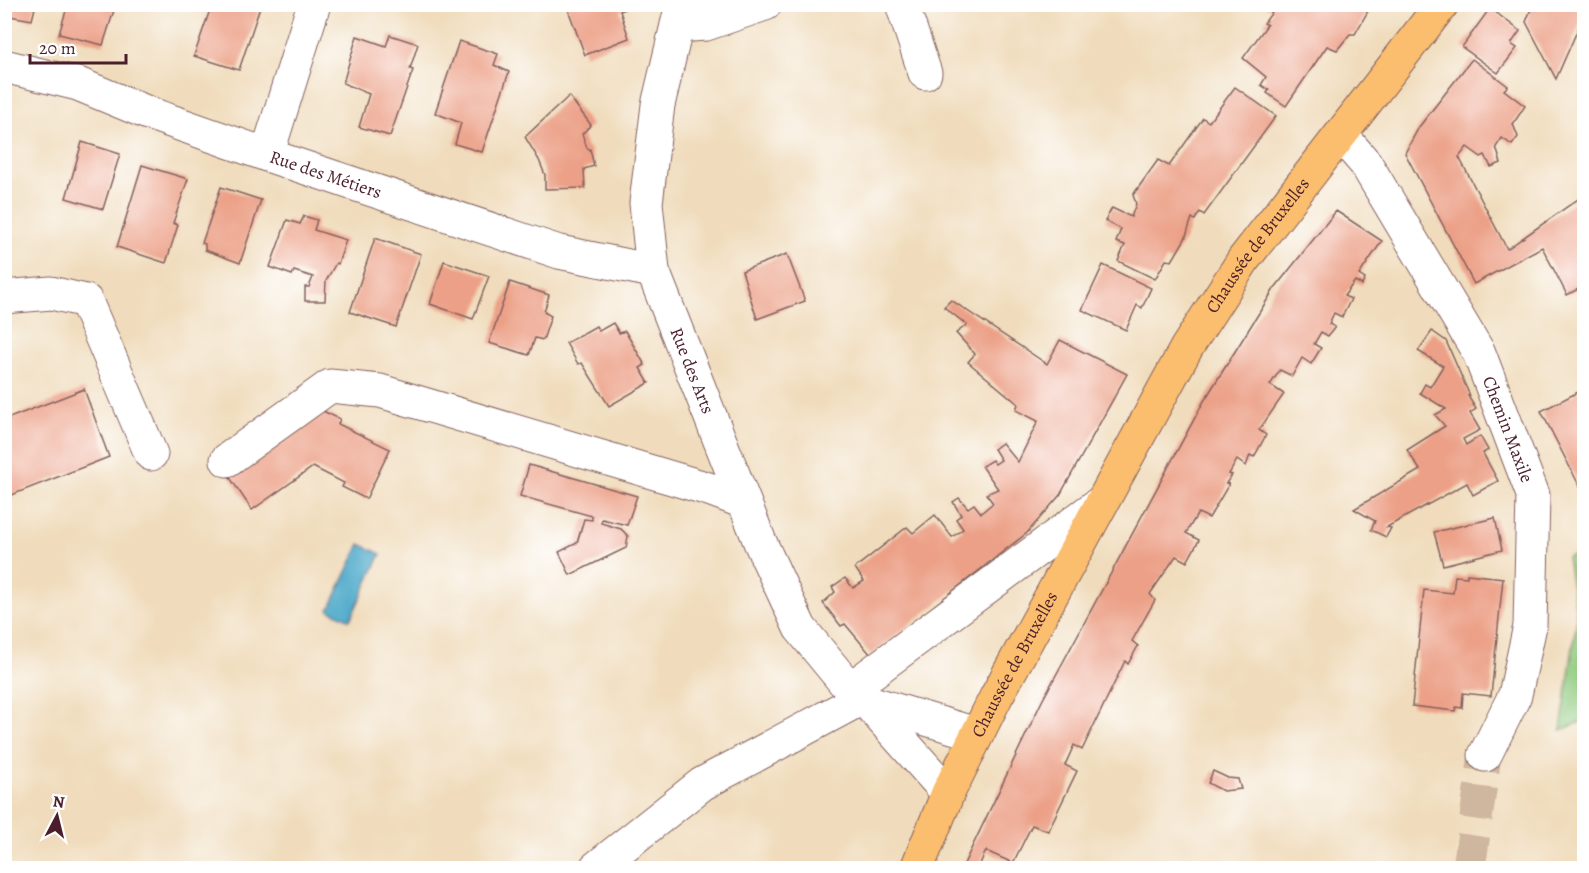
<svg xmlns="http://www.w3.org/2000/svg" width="1589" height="873" font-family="Alegreya,serif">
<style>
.green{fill:#8ec97d;stroke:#6c7454;stroke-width:1.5}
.water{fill:#49a7c8;stroke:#4a637a;stroke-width:1.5}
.building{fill:#eca087}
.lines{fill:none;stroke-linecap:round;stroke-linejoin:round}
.minor-tunnel{stroke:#cfb69f;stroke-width:33;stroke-dasharray:33 16;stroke-linecap:butt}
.minor-casing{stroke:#84615e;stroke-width:35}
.major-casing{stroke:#84615e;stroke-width:35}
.minor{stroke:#fff;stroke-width:33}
.major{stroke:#fbbd6e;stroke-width:33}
.labels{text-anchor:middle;stroke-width:4.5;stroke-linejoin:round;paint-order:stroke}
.street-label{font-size:18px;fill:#4a1f2b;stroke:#fff}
</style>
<rect width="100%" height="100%" fill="#fff"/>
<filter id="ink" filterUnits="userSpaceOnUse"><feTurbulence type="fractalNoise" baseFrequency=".0167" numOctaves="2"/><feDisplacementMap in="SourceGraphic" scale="12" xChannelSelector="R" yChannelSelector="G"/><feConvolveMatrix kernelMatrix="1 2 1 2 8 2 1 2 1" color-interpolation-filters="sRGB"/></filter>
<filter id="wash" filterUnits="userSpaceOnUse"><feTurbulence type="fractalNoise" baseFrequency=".008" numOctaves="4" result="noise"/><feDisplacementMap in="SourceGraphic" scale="24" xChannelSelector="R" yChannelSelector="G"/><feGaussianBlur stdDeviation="1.35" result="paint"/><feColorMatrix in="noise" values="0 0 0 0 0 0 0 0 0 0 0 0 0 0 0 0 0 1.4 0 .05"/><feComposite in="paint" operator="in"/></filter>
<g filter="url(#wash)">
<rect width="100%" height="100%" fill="#f0dcbc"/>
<polygon class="green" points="1584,552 1584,721 1561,730 1577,619 1567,557"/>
<polygon class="water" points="360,544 381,554 350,620 329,610"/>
<g id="blocks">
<g class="building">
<polygon points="4,4 36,4 32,20 4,15"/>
<polygon points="68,4 116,4 103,45 59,34"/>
<polygon points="212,4 261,4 239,70 194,56"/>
<polygon points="566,4 623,4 625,9 620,11 629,38 585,55"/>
<polygon points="1263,4 1291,4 1295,7 1297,4 1372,4 1355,34 1350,34 1337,50 1327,46 1286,106 1267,93 1269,90 1261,85 1266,77 1243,58 1267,25 1264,23 1273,11"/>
<polygon points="1533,4 1584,4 1584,15 1556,79 1526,22"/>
<polygon points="1490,8 1520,31 1511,44 1517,48 1498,73 1462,47"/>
<polygon points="390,35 418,44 410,69 413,70 390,136 359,127 369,94 343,83 357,36 386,46"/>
<polygon points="459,41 498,54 494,65 509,72 482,152 455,144 461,123 435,113"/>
<polygon points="1472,59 1508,86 1504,90 1525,106 1513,124 1518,137 1512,145 1502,138 1496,147 1501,163 1491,167 1485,155 1481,157 1467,147 1459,157 1507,249 1584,195 1584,286 1567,295 1542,247 1474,284 1405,153 1419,127"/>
<polygon points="1235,87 1276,116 1204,215 1200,212 1195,220 1192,218 1185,239 1172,261 1166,260 1155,279 1118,261 1125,245 1116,242 1121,229 1105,221 1112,208 1131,217 1136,204 1133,195 1158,160 1169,166 1203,118 1209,122"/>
<polygon points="569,96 591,125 582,134 587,148 590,149 594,166 584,169 585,188 545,189 545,175 539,160 525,137"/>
<polygon points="82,142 120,154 103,209 66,198"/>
<polygon points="142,165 188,179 173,223 178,225 166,263 117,247"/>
<polygon points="221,187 261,200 240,263 205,250 205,244 202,243"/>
<polygon points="1336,211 1382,241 1359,275 1365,279 1362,285 1355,281 1344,296 1351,299 1342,317 1334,313 1329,324 1335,327 1328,336 1321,332 1314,344 1321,348 1311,364 1302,358 1292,376 1280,370 1270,385 1284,394 1259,430 1266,435 1254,457 1250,455 1246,466 1237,460 1229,474 1232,475 1226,483 1229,484 1209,518 1198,513 1186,533 1199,540 1187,562 1176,556 1150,594 1155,600 1132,641 1138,646 1128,664 1125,661 1082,750 1074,745 1065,765 1077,771 1048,831 1032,825 1013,863 986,851 978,868 967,868 963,866 1042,701 1204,401 1274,289"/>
<polygon points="304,216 317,220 314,230 346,240 338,264 336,263 326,281 325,301 305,301 305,287 309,287 313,277 294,271 292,275 270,267 287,220 300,224"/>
<polygon points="375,238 421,254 396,327 350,312"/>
<polygon points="787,254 805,301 757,319 742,271"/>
<polygon points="444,261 489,276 473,319 430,304"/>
<polygon points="1103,265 1151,288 1142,308 1137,305 1126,330 1082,310"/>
<polygon points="510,282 549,295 544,312 551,316 543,340 535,338 529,355 489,343"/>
<polygon points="951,300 1047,364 1060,340 1127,374 1060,495 1027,533 871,655 845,624 841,626 823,603 835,592 832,587 845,578 853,588 864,581 855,568 907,527 913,533 935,515 952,537 963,529 956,519 961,515 953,502 959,498 968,508 974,504 981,513 993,503 986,494 998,489 982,466 992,460 995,464 1001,460 994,449 1002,443 1018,462 1038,421 1016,410 1018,404 968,362 975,354 956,333 967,325 944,307"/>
<polygon points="613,323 619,333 625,331 645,365 640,368 649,383 609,406 582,363 578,364 566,343 596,326 599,331"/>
<polygon points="1432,331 1446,341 1470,396 1468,396 1476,409 1470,413 1480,430 1463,439 1466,445 1480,436 1488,450 1483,453 1498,481 1473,495 1467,483 1387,527 1391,528 1386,537 1371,530 1375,521 1354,509 1420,470 1407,450 1445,426 1435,415 1446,409 1420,393 1425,384 1430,387 1443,366 1418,351"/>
<polygon points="84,389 109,457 4,498 4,420"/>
<polygon points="1584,389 1584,487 1581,489 1541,411"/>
<polygon points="310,405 340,419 338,424 390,449 366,499 342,487 344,483 313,467 252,510 224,469"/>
<polygon points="529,465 637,496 627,525 602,519 601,523 621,529 628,536 626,548 570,575 559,552 577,543 584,519 592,520 592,516 520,496"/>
<polygon points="1495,518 1502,550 1443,565 1434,532"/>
<polygon points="1467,574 1503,578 1491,696 1463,693 1462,708 1456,707 1455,711 1412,706 1424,590 1453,593 1455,576 1467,577"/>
<polygon points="1213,771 1228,778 1238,779 1241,789 1223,791 1208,783"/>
</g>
</g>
</g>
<g filter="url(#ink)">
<use href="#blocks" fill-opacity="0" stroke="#84615e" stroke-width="1.5"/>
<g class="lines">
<polyline class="minor-tunnel" points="1469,868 1485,755"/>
<defs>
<g id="minor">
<path id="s1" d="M682,4L658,105L646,203L653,271L760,542L800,628L850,689L866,701L948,793"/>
<polyline points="902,4 925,73"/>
<polyline points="677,26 706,24 765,4"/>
<path id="s2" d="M4,66L78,84L148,113L267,155L559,252L653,271"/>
<path id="s3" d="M1341,135L1366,164L1479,353L1533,495L1530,626L1515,695L1485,755"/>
<polyline points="267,155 314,4"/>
<polyline points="4,297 51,293 86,301 151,454"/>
<polyline points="227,460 330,386 380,391 712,490 744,502"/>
<polyline points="850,689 1100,503"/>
<polyline points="866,701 976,734"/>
<polyline points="596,868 702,784 862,698"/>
</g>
<g id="major">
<path id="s4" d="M917,868L948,793L996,697L1187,347L1244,259L1442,4"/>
</g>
</defs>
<use href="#minor" class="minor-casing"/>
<use href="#major" class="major-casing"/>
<use href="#minor" class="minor"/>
<use href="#major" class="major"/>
</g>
</g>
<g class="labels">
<g class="street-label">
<text dy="6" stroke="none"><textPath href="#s2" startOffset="340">Rue des Métiers</textPath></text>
<text dy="6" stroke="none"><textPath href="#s4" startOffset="711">Chaussée de Bruxelles</textPath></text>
<text dy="6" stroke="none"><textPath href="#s1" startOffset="378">Rue des Arts</textPath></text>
<text dy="6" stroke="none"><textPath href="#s3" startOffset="340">Chemin Maxile</textPath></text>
<text dy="6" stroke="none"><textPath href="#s4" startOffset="226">Chaussée de Bruxelles</textPath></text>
</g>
</g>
<rect width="1589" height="873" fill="none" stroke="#fff" stroke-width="24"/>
<g transform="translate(57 816) rotate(7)" stroke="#ffffff" stroke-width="4.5" paint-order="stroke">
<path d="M0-4.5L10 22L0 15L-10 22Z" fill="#4a1f2b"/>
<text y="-9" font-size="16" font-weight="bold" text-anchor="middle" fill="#4a1f2b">N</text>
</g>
<path d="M30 54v9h96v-9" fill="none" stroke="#4a1f2b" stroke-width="3"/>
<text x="39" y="54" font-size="18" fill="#4a1f2b" stroke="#ffffff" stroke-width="4.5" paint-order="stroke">20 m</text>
</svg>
